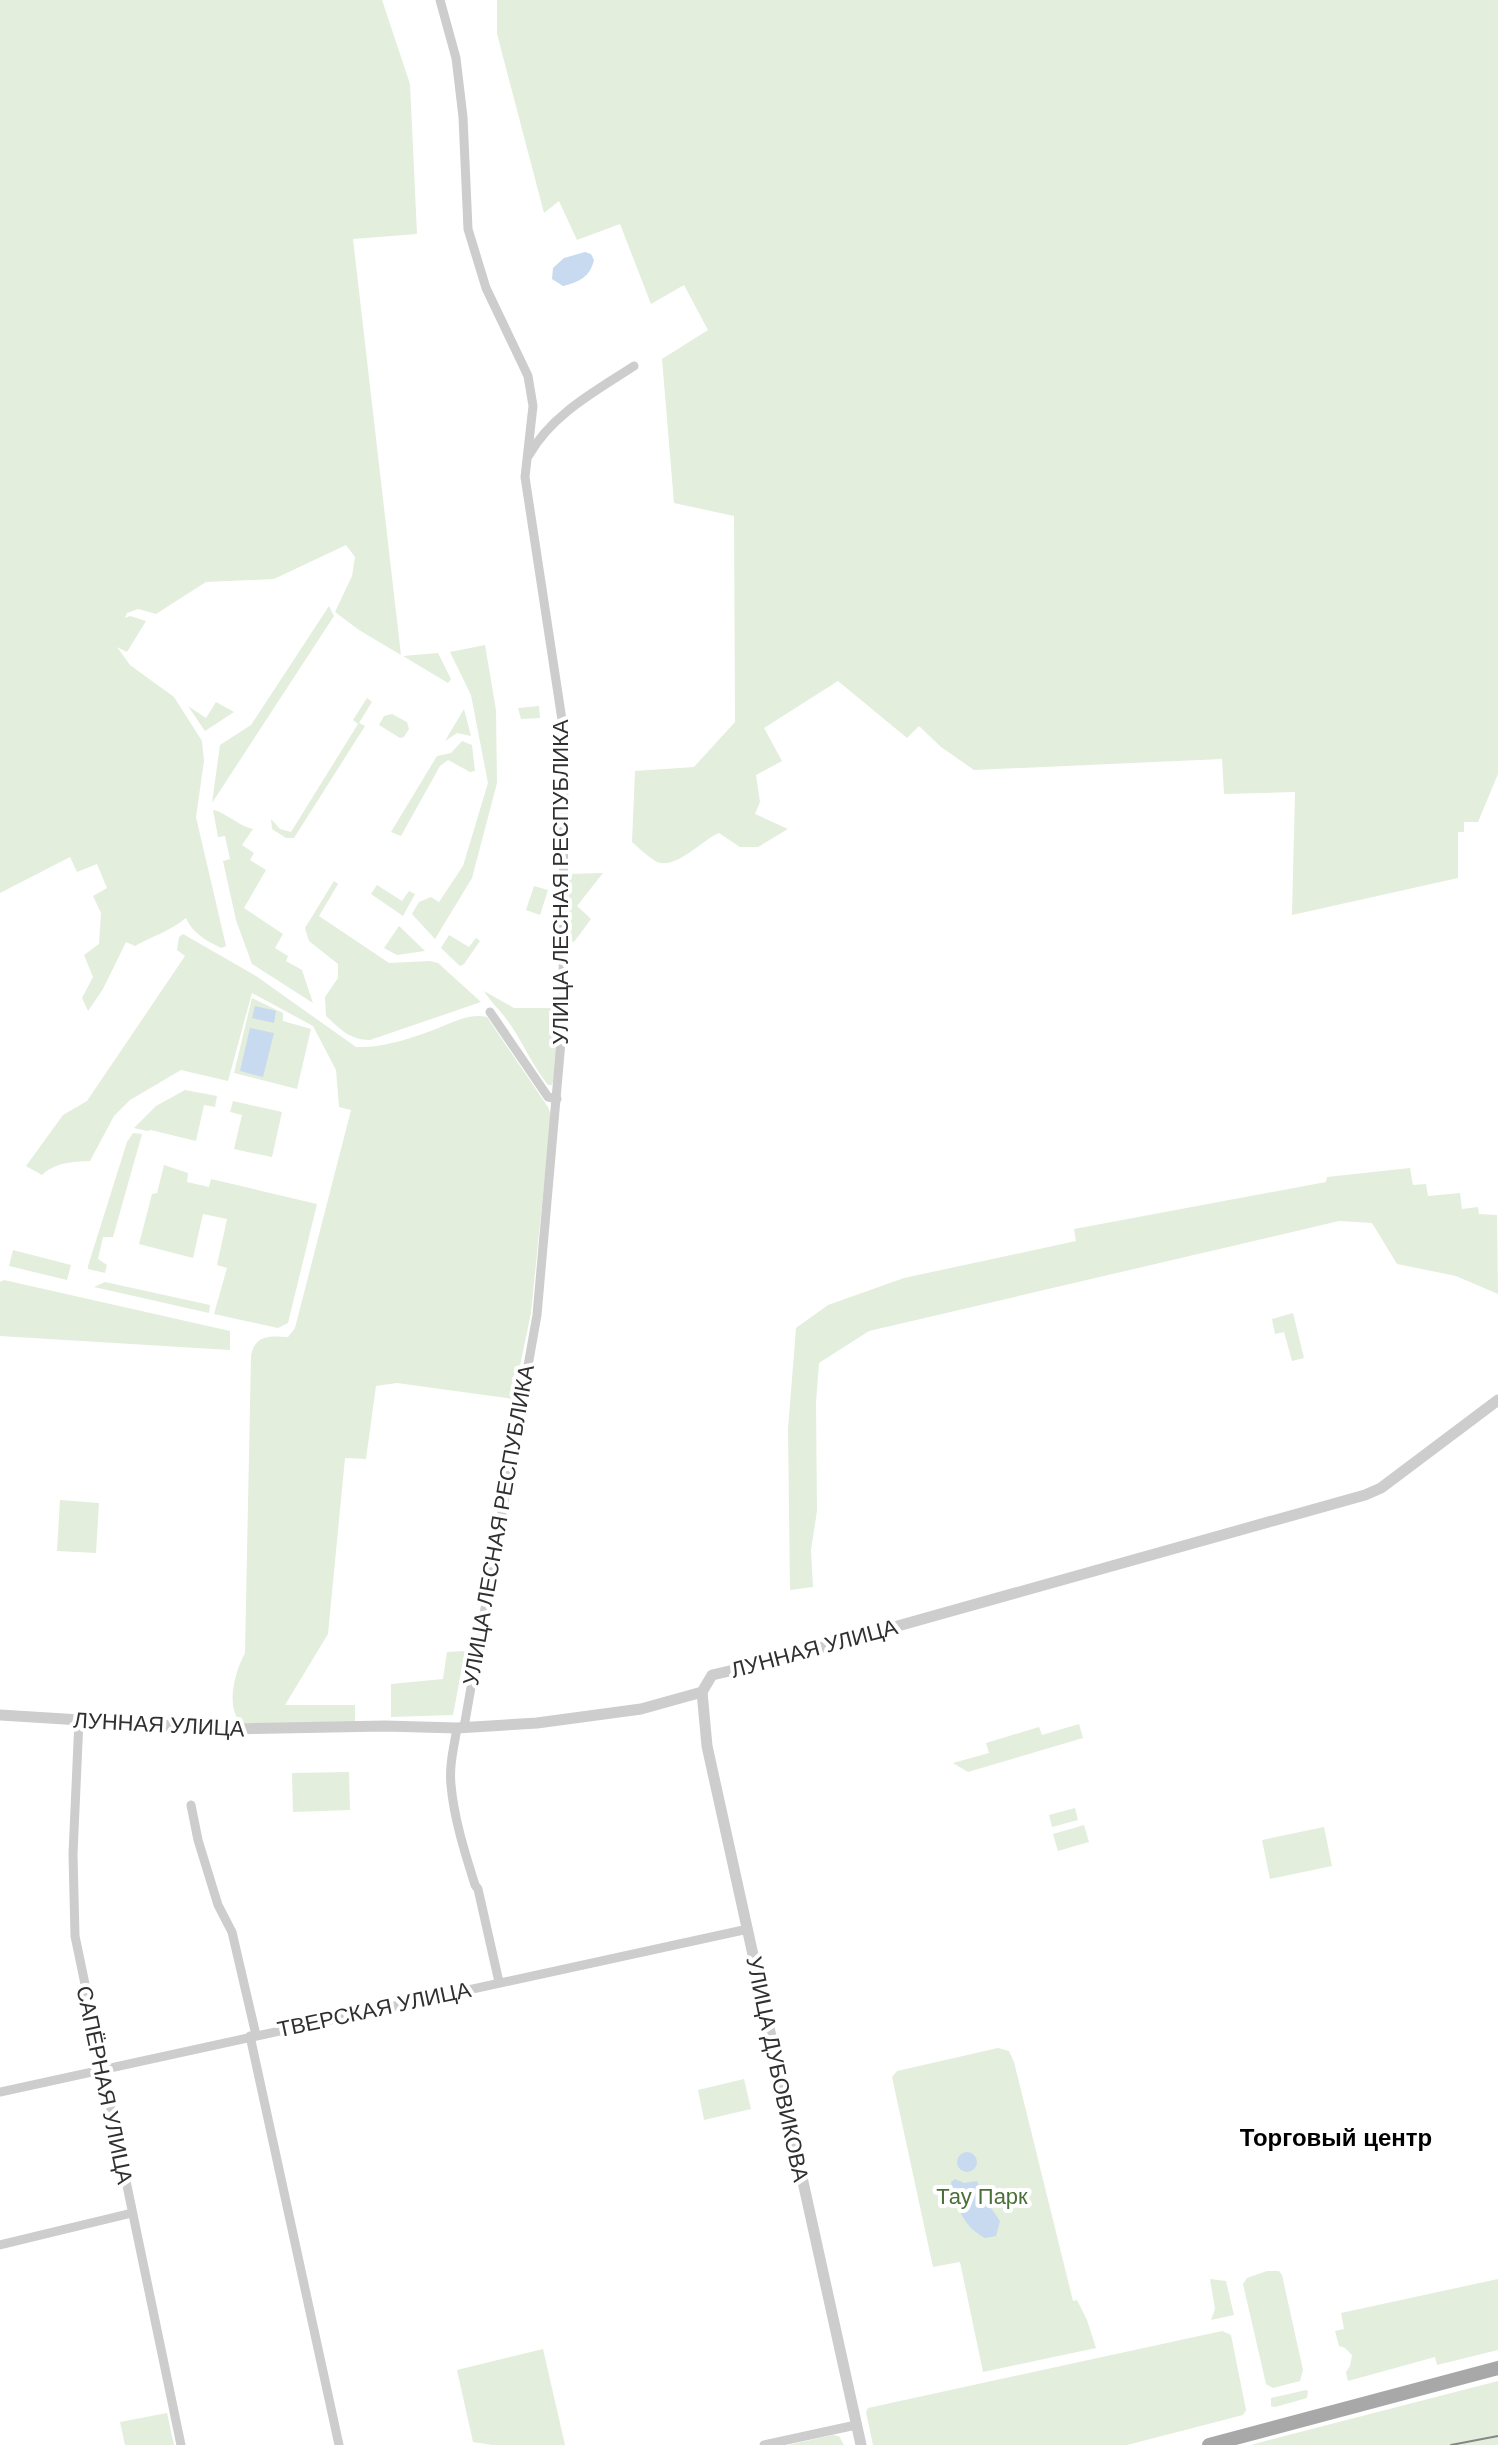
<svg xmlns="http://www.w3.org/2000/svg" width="1498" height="2445" font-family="Arial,sans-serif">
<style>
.green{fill:#e3eedd}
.water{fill:#c8daef}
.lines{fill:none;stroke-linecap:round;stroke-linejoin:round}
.minor{stroke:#cdcdcd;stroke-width:9}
.tertiary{stroke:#cdcdcd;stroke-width:11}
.primary{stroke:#a8a8a8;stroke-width:14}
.tram{stroke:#858585;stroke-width:2}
.labels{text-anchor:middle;stroke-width:8;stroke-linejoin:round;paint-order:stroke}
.street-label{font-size:22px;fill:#303030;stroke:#fff}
.park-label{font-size:22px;fill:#4a7039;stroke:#fff}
.neighbourhood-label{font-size:24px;font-weight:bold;fill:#000;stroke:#fff}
</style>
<rect width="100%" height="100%" fill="#fff"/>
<g class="green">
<path d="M0,0H382L410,84L417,234L353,239L401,655L359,630L335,612L352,576L355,557L346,545L274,579L206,582L156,614L138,609L127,613L125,618L130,616L146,621L127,652L117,647L130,665L174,697L202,741L204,761L196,817L226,946L221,948C207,941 192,933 186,918C169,932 154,935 135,946L126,942L103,989L88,1011L82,998L93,977L84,955L99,944L101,913L93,896L107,888L97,864L77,872L70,857L0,893Z"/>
<path d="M497,0H1498V774L1478,822H1464V832H1458V878L1292,915L1295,792L1224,794L1222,759L974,770L941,747L919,726L907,738L838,681L764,728L782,761L756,775L760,802L755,814L788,829L758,847H740L719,833C702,840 676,870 657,862C648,857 639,848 632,842L635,771L694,767L735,722L734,516L674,503L662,359L708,330L684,285L651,304L620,224L577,240L559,201L544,213L502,53L497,33Z"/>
<polygon points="329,606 334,616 212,803 220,745 251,725"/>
<polygon points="485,645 496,710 497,783 472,878 435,939 412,914 419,902 431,897 439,902 463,866 488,783 471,695 450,652"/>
<polygon points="438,653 451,679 448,683 403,656"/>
<polygon points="367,698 372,702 359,723 365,726 294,838 286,838 272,829 271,819 280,829 291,832 358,724 353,720"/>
<polygon points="216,702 234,712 205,731 188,706 206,718"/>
<polygon points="539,706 540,718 521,719 518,708"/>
<polygon points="464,709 471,736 457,733 445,741"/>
<polygon points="392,714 407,722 409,729 404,737 400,738 379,725 384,716"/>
<polygon points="462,741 472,745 475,771 470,772 448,760 440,766 401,836 391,832 437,756 451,753"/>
<path d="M213,810C223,811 239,826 253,829L242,845L254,853L250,860L266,870L244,908L283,934L275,948L288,956L286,961L302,970L313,1003L252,964L236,920L223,861L230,859L225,836L218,837Z"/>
<polygon points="603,873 577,906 591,919 574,942 570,940 568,874"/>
<path d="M334,881L338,884L319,916L389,963L430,961L438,963L481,1002L370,1040C350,1040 340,1029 326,1016L325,997L338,978V964L309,941L305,928Z"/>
<polygon points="377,885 402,901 409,891 415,894 403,916 371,894"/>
<polygon points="534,886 548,890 540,915 526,910"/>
<polygon points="399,926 425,951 397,955 384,948"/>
<path d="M183,934L256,976L356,1047C379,1048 403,1041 425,1033C445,1027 466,1012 487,1017L548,1107L551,1115L531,1313L513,1399L397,1383L376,1386L366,1459L345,1458L328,1634L285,1705H355V1723H241C225,1706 235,1672 245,1653L251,1355C256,1334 270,1336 288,1337L295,1328L351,1110L339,1107L336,1070L313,1026L252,993L228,1081L181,1070L130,1100L114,1116L90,1161C72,1162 56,1162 42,1175L26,1166L63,1115L87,1101L185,956L177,950L179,937Z"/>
<polygon points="449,935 469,947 476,938 480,941 464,964 460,966 441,948"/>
<path d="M484,991L514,1008H559L555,1073L552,1085H548C531,1064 521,1037 504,1016C497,1007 490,1001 484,991Z"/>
<polygon points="252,998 283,1013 283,1021 311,1029 297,1089 234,1073"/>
<polygon points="185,1090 217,1096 215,1107 204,1105 196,1141 151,1130 147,1131 134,1128 156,1106"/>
<polygon points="233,1101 282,1112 272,1157 234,1149 242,1115 230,1112"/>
<polygon points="133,1133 142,1134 113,1237 103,1237 98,1259 107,1265 105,1273 88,1269 88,1266 127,1142"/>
<polygon points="164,1165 188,1173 187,1182 209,1187 211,1179 317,1204 288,1323 278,1328 214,1314 227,1268 217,1265 227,1219 203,1214 193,1258 139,1244 152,1194 157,1193"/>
<polygon points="1410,1168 1413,1185 1426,1184 1428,1196 1460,1193 1462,1209 1478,1207 1479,1214 1497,1215 1498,1294 1456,1276 1397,1264 1372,1223 1339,1221 869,1331 819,1363 816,1403 817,1511 811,1550 813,1587 790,1590 788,1429 796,1328 828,1305 904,1278 1076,1241 1074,1229 1326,1182 1327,1177"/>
<polygon points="13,1250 71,1265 67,1280 9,1266"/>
<polygon points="4,1280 230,1331 230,1350 0,1336 0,1282"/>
<polygon points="105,1282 210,1305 209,1313 94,1287"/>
<polygon points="1293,1313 1304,1358 1292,1361 1284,1332 1275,1334 1272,1319"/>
<polygon points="60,1500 99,1503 96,1553 57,1551"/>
<polygon points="465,1651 453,1715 391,1717 391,1684 443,1679 447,1652"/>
<polygon points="1079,1724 1083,1738 968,1772 953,1763 989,1753 986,1743 1039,1727 1042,1735"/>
<polygon points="349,1772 350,1810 293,1812 292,1773"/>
<polygon points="1075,1808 1078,1820 1052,1827 1049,1815"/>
<polygon points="1084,1825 1089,1842 1058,1851 1053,1834"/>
<polygon points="1324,1827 1332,1866 1270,1879 1262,1840"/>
<polygon points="998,2048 1009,2051 1014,2062 1073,2301 1077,2300 1087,2320 1096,2348 983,2372 960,2262 933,2267 892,2077 897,2071"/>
<polygon points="744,2079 751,2109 704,2120 698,2090"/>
<polygon points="1267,2271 1279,2271 1282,2275 1303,2370 1300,2381 1273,2388 1266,2384 1243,2284 1247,2278"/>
<polygon points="1210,2279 1226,2281 1234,2315 1211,2320 1215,2309"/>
<polygon points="1498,2279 1498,2350 1437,2365 1435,2357 1348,2381 1346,2372 1350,2366 1352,2355 1345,2348 1339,2346 1335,2331 1344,2329 1341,2313"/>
<polygon points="1222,2331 1231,2335 1246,2410 1243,2415 1127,2445 873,2445 866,2412 868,2408"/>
<polygon points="543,2349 565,2445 492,2445 473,2442 457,2370"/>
<polygon points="1498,2381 1498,2445 1251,2445 1269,2440"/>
<polygon points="1306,2390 1308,2391 1307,2398 1275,2407 1271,2406 1271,2398"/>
<polygon points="167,2413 174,2445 125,2445 120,2422"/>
<polygon points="833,2435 839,2436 844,2445 788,2445"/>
</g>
<g class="water">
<path d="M585,252L591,254L594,260C590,277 579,282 563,286L552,279L553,268L564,258Z"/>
<polygon points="255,1006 276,1011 274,1023 252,1018"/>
<polygon points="250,1028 274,1033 263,1077 240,1071"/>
<circle cx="967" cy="2162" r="10"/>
<path d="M955,2179L964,2183L977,2181L986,2201L1000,2221L996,2236L985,2238C962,2226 956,2205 951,2182Z"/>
</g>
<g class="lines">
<g class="minor">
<polyline points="440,0 456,58 463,117 468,229 486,288 528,376 533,406 525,477 564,733 563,1019 537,1315 464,1727"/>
<path d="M529,455C552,414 596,391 634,366"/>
<polyline points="490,1012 548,1097 557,1099"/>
<polyline points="79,1720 73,1854 75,1936 181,2445"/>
<path d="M457,1728C454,1747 449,1765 451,1785C454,1819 465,1853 475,1885L478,1889L499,1982"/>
<polyline points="191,1805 198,1840 218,1905 232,1932 256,2035"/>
<polyline points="250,2036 339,2445"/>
<polyline points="0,2092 748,1929"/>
<polyline points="0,2245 132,2213"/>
<polyline points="764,2445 856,2425"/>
</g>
<g class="tertiary">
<polyline points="702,1692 707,1746 861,2445"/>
<polyline points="0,1715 225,1729 385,1726 457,1728 537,1723 641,1709 702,1692 712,1675 773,1661 1365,1495 1381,1488 1498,1400"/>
</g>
<polyline class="primary" points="1209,2445 1498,2368"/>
<polyline class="tram" points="1451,2445 1498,2436"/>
</g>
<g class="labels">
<g class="street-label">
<text transform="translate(560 882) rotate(-90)" y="8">УЛИЦА ЛЕСНАЯ РЕСПУБЛИКА</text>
<text transform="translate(498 1525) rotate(-80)" y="8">УЛИЦА ЛЕСНАЯ РЕСПУБЛИКА</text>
<text transform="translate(814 1648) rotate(-15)" y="8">ЛУННАЯ УЛИЦА</text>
<text transform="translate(159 1724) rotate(3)" y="8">ЛУННАЯ УЛИЦА</text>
<text transform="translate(374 2009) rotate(-12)" y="8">ТВЕРСКАЯ УЛИЦА</text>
<text transform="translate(778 2069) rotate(78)" y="8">УЛИЦА ДУБОВИКОВА</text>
<text transform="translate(105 2085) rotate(78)" y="8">САПЁРНАЯ УЛИЦА</text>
</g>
<g class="park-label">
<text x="982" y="2204">Тау Парк</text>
</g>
<g class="neighbourhood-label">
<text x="1336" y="2146">Торговый центр</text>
</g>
</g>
</svg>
